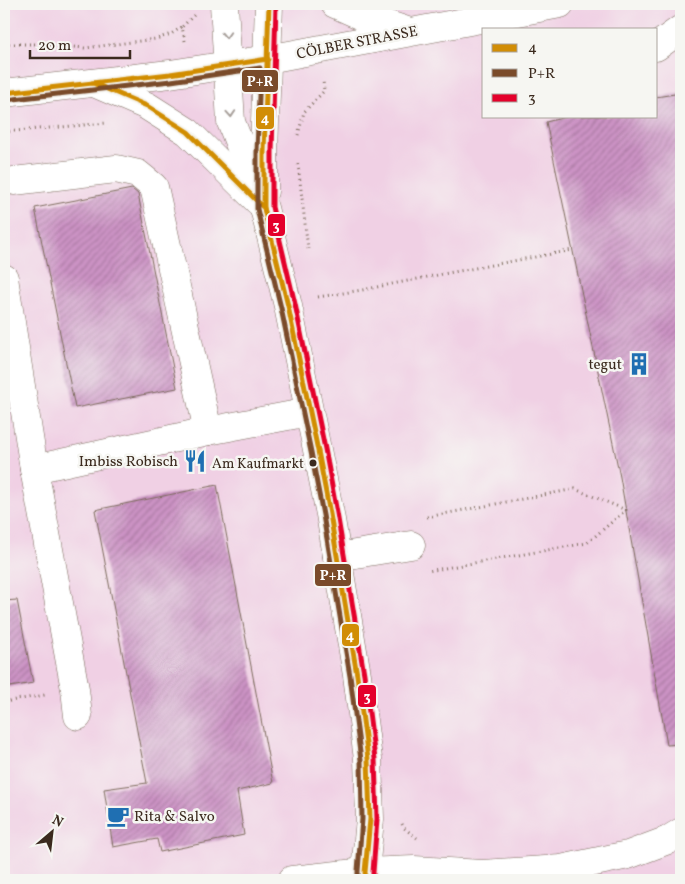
<svg xmlns="http://www.w3.org/2000/svg" width="685" height="884" font-family="Vollkorn,serif">
<style>
.built{fill:#f0d0e4;fill-rule:evenodd}
.building{fill:url(#building-hatch)}
.lines{fill:none;stroke-linecap:round;stroke-linejoin:round}
.minor-casing{stroke:#7c6b5c;stroke-width:29}
.path{stroke:#7c6b5c;stroke-width:3;stroke-dasharray:1 4;stroke-linecap:butt}
.minor{stroke:#fff;stroke-width:28}
.bus-1-casing{stroke:#f6f6f2;stroke-width:9}
.bus-2-casing{stroke:#f6f6f2;stroke-width:9}
.bus-3-casing{stroke:#f6f6f2;stroke-width:9}
.bus-1{stroke:#d18d06;stroke-width:5}
.bus-2{stroke:#7a4b2a;stroke-width:5}
.bus-3{stroke:#e4002b;stroke-width:5}
.oneway{stroke:#a79f9a}
.bus-dot{fill:#3b2a1e;stroke:#f6f6f2;stroke-width:2}
.labels{text-anchor:middle;stroke-width:5;stroke-linejoin:round;paint-order:stroke}
.bus-label{font-size:14px;fill:#3b2a1e;stroke:#f6f6f2;text-anchor:end}
.street-label{font-size:15px;fill:#3b2a1e;stroke:#f6f6f2}
.poi-label{font-size:15px;fill:#3b2a1e;stroke:#f6f6f2;text-anchor:end}
.line-badge{stroke:#f6f6f2;stroke-width:2}
.badge-label{font-size:14px;text-anchor:middle;font-weight:bold;fill:#fff}
</style>
<defs>
<pattern id="building-hatch" width="6" height="6" patternUnits="userSpaceOnUse" patternTransform="scale(1.25)"><rect width="6" height="6" fill="#cc93c5"/><path d="M-1 1l2-2M0 6l6-6M5 7l2-2" fill="none" stroke="#a7789f"/></pattern>
</defs>
<rect width="100%" height="100%" fill="#f6f6f2"/>
<filter id="ink" filterUnits="userSpaceOnUse"><feTurbulence type="fractalNoise" baseFrequency=".02" numOctaves="2"/><feDisplacementMap in="SourceGraphic" scale="10" xChannelSelector="R" yChannelSelector="G"/><feConvolveMatrix kernelMatrix="1 2 1 2 8 2 1 2 1" color-interpolation-filters="sRGB"/></filter>
<filter id="wash" filterUnits="userSpaceOnUse"><feTurbulence type="fractalNoise" baseFrequency=".0096" numOctaves="4" result="noise"/><feDisplacementMap in="SourceGraphic" scale="20" xChannelSelector="R" yChannelSelector="G"/><feGaussianBlur stdDeviation="1.12" result="paint"/><feColorMatrix in="noise" values="0 0 0 0 0 0 0 0 0 0 0 0 0 0 0 0 0 1.4 0 .05"/><feComposite in="paint" operator="in"/></filter>
<g filter="url(#wash)">
<rect width="100%" height="100%" fill="#f5e3ce"/>
<path class="built" d="M4,4H681V880H4ZM484,29H656V116H484Z"/>
<g id="blocks">
<g class="building">
<polygon points="681,93 681,744 667,745 620,477 546,122 570,116 656,116 656,97"/>
<polygon points="132,189 138,194 177,388 75,408 35,208"/>
<polygon points="217,485 273,783 237,791 244,835 160,852 157,839 113,847 104,789 147,783 95,510"/>
<polygon points="17,600 33,683 4,688 4,601"/>
</g>
</g>
</g>
<g filter="url(#ink)">
<use href="#blocks" fill-opacity="0" stroke="#7c6b5c" stroke-width="1"/>
<g class="lines">
<defs>
<g id="minor">
<polyline points="224,4 231,122 264,208 288,306 330,514 357,675 368,759 370,819 365,872 366,880"/>
<polyline points="335,4 362,16 407,31"/>
<polyline points="656,47 681,29"/>
<polyline points="94,83 147,106 188,132 258,201"/>
<polyline points="4,93 170,74 268,59 560,4"/>
<polyline points="14,181 116,169 138,174 154,187 208,431"/>
<polyline points="264,191 264,152 269,4"/>
<polyline points="4,278 34,469 75,689 78,716"/>
<polyline points="34,469 208,431 309,412"/>
<polyline points="337,557 411,545"/>
<polyline points="292,880 365,872 414,870 482,874 561,869 628,855 668,840 681,832"/>
</g>
</defs>
<use href="#minor" class="minor-casing"/>
<g class="path">
<polyline points="185,41 182,27 194,15"/>
<polyline points="4,44 37,44 85,48 156,39 171,34 182,27"/>
<polyline points="4,132 107,123"/>
<polyline points="298,135 304,112 324,91 323,80"/>
<polyline points="298,164 308,249"/>
<polyline points="318,297 362,290 448,273 573,250"/>
<polyline points="427,517 575,489 626,510 587,543 428,571"/>
<polyline points="4,702 45,695"/>
<polyline points="402,824 404,828 417,838"/>
</g>
<use href="#minor" class="minor"/>
<defs>
<g id="bus-1">
<polyline points="269,4 264,152 264,208 270,232"/>
<polyline points="92,83 170,74 268,59"/>
<polyline points="4,93 93,83 147,106 188,132 264,208 288,306 318,451 330,514 357,675 368,759 370,819 365,872 366,880"/>
</g>
<polyline id="bus-2" points="5,100 171,81 260,68 257,152 257,209 281,308 311,452 323,515 350,676 361,760 362,819 358,871 358,880"/>
<polyline id="bus-3" points="276,4 272,152 272,207 295,304 325,449 337,513 364,674 375,759 377,819 373,872 373,879"/>
</defs>
<use href="#bus-1" class="bus-1-casing"/>
<use href="#bus-2" class="bus-2-casing"/>
<use href="#bus-3" class="bus-3-casing"/>
<use href="#bus-1" class="bus-1"/>
<use href="#bus-2" class="bus-2"/>
<use href="#bus-3" class="bus-3"/>
</g>
<defs><path id="oneway-chevron" d="M-2-3.5L2.5 0L-2 3.5" fill="none" stroke-width="1.6" stroke-linecap="round" stroke-linejoin="round" transform="scale(1.25)"/></defs>
<g class="oneway">
<use href="#oneway-chevron" transform="translate(226 35) rotate(87)"/>
<use href="#oneway-chevron" transform="translate(231 114) rotate(86)"/>
</g>
</g>
<defs>
<symbol id="building-bare" viewBox="-9 -9 18 18"><path d="M-4-6H4V6H1V3H-1V6H-4ZM-2.5-4.3h1.7v1.8h-1.7ZM.8-4.3h1.7v1.8H.8ZM-2.5-1h1.7V.8h-1.7ZM.8-1h1.7V.8H.8Z" fill="#1f6fb2" stroke="#f6f6f2" stroke-width="2.5" paint-order="stroke"/></symbol>
<symbol id="restaurant-bare" viewBox="-9 -9 18 18"><path d="M-5-6h1v4h1v-4h1v4h1v-4h1v5L-1.5 .5V6h-2V.5L-5-1ZM5-6V6H3V1.5H1.5Q1.5-4 5-6Z" fill="#1f6fb2" stroke="#f6f6f2" stroke-width="2.5" paint-order="stroke"/></symbol>
<symbol id="cafe-bare" viewBox="-9 -9 18 18"><path d="M-5.5-4.5H6V0H3Q3 3.5 0 3.5H-2.5Q-5.5 3.5-5.5 0ZM3-3.2v2h1.7v-2ZM-6 4.5H4V6H-6Z" fill="#1f6fb2" stroke="#f6f6f2" stroke-width="2.5" paint-order="stroke"/></symbol>
</defs>
<g fill-rule="evenodd">
<use href="#building-bare" x="623" y="348" width="32" height="32"/>
<use href="#restaurant-bare" x="179" y="445" width="32" height="32"/>
<use href="#cafe-bare" x="102" y="800" width="32" height="32"/>
</g>
<circle class="bus-dot" cx="313" cy="463" r="4.5"/>
<g class="labels">
<g class="bus-label">
<text x="304" y="468">Am Kaufmarkt</text>
</g>
<g class="street-label">
<text transform="translate(357 42) rotate(-11)" y="5">CÖLBER STRASSE</text>
</g>
<g class="poi-label">
<text x="622" y="369">tegut</text>
<text x="178" y="466">Imbiss Robisch</text>
<text x="134" y="821" text-anchor="start">Rita &amp; Salvo</text>
</g>
</g>
<g class="line-badge">
<rect x="241" y="69" width="38" height="24" rx="5" fill="#7a4b2a"/>
<rect x="255" y="106" width="20" height="24" rx="5" fill="#d18d06"/>
<rect x="267" y="213" width="19" height="24" rx="5" fill="#e4002b"/>
<rect x="314" y="563" width="38" height="24" rx="5" fill="#7a4b2a"/>
<rect x="341" y="623" width="19" height="24" rx="5" fill="#d18d06"/>
<rect x="357" y="684" width="20" height="24" rx="5" fill="#e4002b"/>
</g>
<g class="badge-label">
<text x="260" y="86">P+R</text>
<text x="265" y="123">4</text>
<text x="276" y="230">3</text>
<text x="333" y="580">P+R</text>
<text x="350" y="640">4</text>
<text x="367" y="701">3</text>
</g>
<rect width="685" height="884" fill="none" stroke="#f6f6f2" stroke-width="20"/>
<rect x="482" y="28" width="175" height="90" fill="#f6f6f2" stroke="#aba49d"/>
<rect x="492" y="44" width="25" height="8" fill="#d18d06" stroke="#aba49d"/>
<text x="528" y="52" font-size="15" fill="#3b2a1e">4</text>
<rect x="492" y="69" width="25" height="8" fill="#7a4b2a" stroke="#aba49d"/>
<text x="528" y="78" font-size="15" fill="#3b2a1e">P+R</text>
<rect x="492" y="94" width="25" height="8" fill="#e4002b" stroke="#aba49d"/>
<text x="528" y="102" font-size="15" fill="#3b2a1e">3</text>
<g transform="translate(52 832) rotate(28)" stroke="#f6f6f2" stroke-width="4" paint-order="stroke">
<path d="M0-4L9 19L0 12L-9 19Z" fill="#3b2a1e"/>
<text y="-8" font-size="14" font-weight="bold" text-anchor="middle" fill="#3b2a1e">N</text>
</g>
<path d="M30 50v8h100v-8" fill="none" stroke="#3b2a1e" stroke-width="2.5"/>
<text x="38" y="50" font-size="15" fill="#3b2a1e" stroke="#f6f6f2" stroke-width="4" paint-order="stroke">20 m</text>
</svg>
